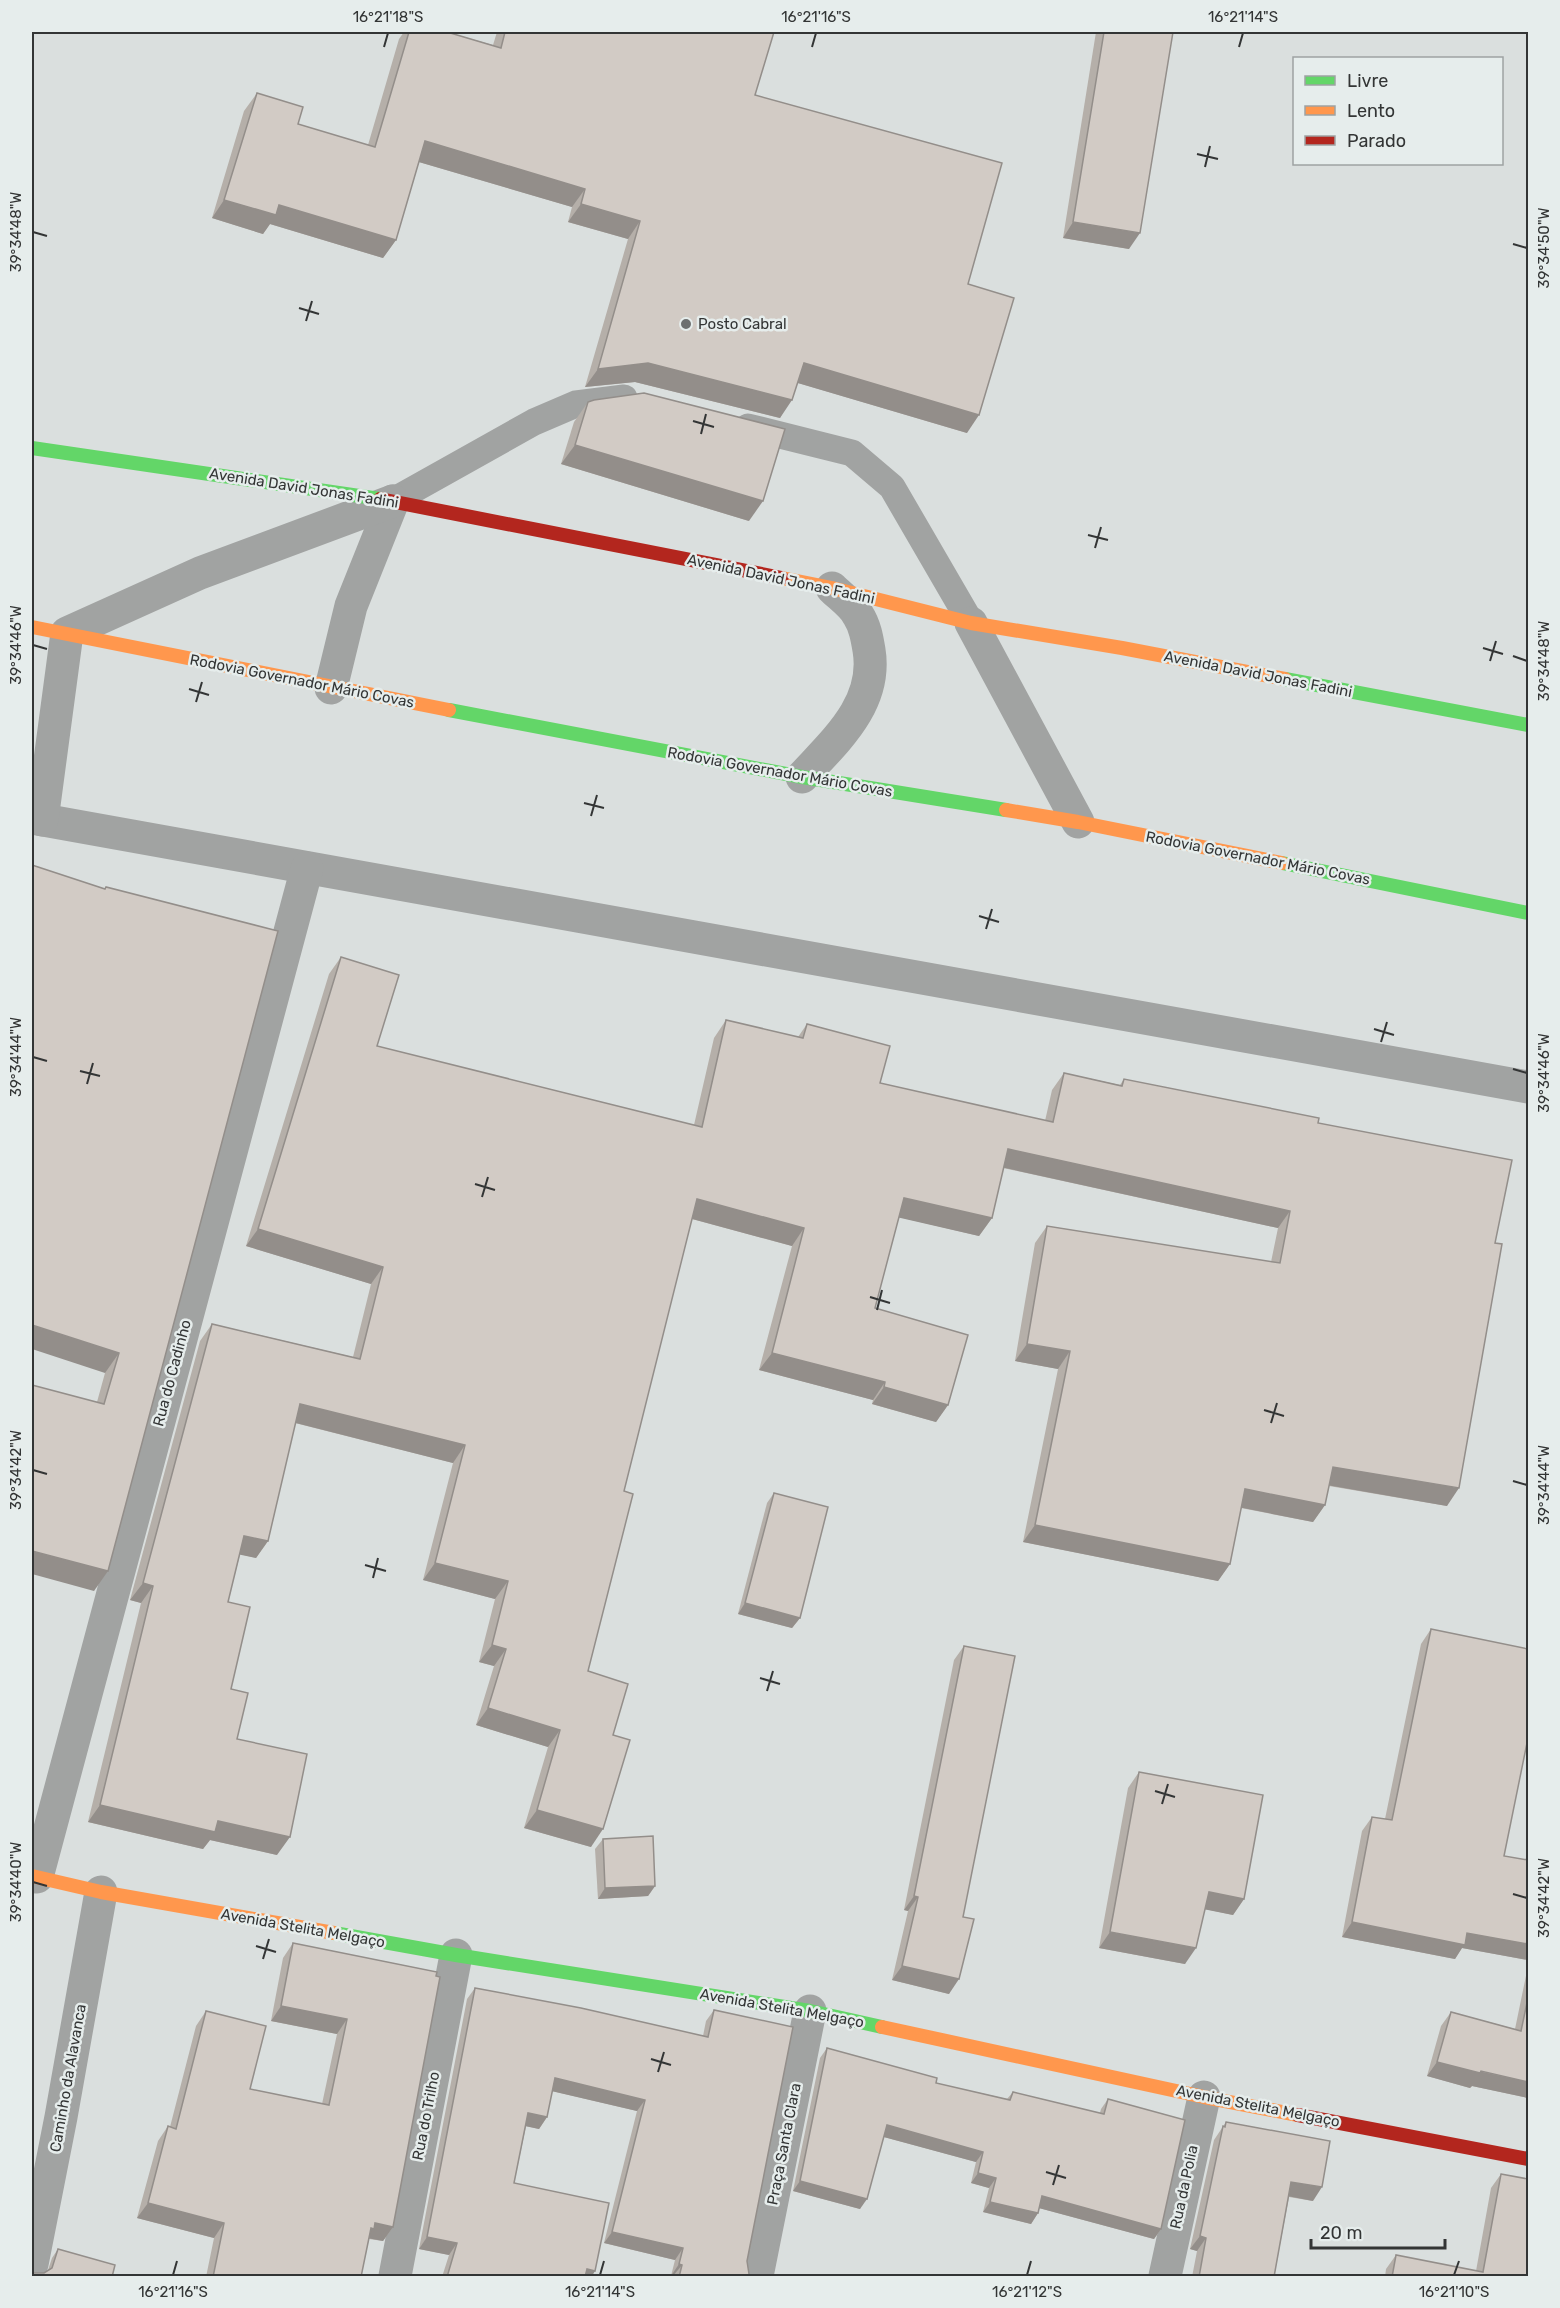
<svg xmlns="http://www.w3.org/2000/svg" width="1560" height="2308" font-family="Rubik,sans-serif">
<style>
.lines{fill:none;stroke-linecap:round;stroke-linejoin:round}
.lane{stroke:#a1a3a2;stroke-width:27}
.street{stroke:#a1a3a2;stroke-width:33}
.fast{stroke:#63d668;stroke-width:14}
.slow{stroke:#ff974d;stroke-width:14}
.jam{stroke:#b3261e;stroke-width:14}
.wall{fill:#b5afa9}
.shaded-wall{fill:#938e8a}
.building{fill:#d2cbc5;stroke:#938e8a;stroke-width:1.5}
.ticks{fill:none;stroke:#333535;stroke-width:2}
.poi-dot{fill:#6d7070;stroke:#e6edec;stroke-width:2}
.labels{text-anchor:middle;stroke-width:5;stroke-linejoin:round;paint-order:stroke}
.poi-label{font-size:15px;fill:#333535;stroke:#e6edec;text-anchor:start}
.street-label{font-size:15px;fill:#333535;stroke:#e6edec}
.neatline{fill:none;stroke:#333535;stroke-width:2}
.ticks-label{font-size:15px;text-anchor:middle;fill:#333535}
</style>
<rect width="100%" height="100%" fill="#dadfde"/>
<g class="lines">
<g class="lane">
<polyline points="748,427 852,453 892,487 971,623"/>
<polyline points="393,501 534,422 576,404 624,398"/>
</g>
<g class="street">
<polyline points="971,623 1078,822"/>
<polyline points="331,688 351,606 393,501"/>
<path d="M802,777C835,741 878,704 869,650C867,638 865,626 858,615C853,605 840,596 832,588"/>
<polyline points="32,818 1528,1087"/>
<polyline points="42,820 67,633 200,573 393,501"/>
<polyline points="37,1877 307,868"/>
<polyline points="32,2264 61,2117 101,1892"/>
<polyline points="395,2276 456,1955"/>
<polyline points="757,2276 810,2011"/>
<polyline points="1165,2276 1204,2097"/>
</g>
<g class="fast">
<polyline points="32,448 380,499"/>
<polyline points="1285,679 1528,725"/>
<polyline points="449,710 802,777 1006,810"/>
<polyline points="1282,863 1528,913"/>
<polyline points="334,1933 456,1955 810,2011 882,2027"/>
</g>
<g class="slow">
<polyline points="782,578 832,588 971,623 1122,648 1285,679"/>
<polyline points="32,627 449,710"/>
<polyline points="1006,810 1078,822 1282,863"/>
<polyline points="32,1876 101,1892 334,1933"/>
<polyline points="882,2027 1204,2097 1298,2115"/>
</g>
<g class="jam">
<polyline points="380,499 782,578"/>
<polyline points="1298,2115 1528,2159"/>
</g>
</g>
<g class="wall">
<polygon points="404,32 447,32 493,45 497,32 774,32 755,95 968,284 967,433 798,383 780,418 635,382 585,387 628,239 568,222 572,207 419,162 396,240 383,258 270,224 263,234 212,218 244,111 257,93 298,124 368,145 399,39"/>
<polygon points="1096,32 1173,32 1129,249 1063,238"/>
<polygon points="588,402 749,521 561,464 574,422"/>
<polygon points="106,887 278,931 94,1591 97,1402 105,1373 104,889"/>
<polygon points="341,957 377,1046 694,1125 714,1038 726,1020 798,1037 807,1024 880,1083 1045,1121 1052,1090 1064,1073 1120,1085 1124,1079 1318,1123 1495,1243 1447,1506 1329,1486 1325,1505 1313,1522 1241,1508 1230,1564 1218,1581 1023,1542 1058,1369 1015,1361 1035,1243 1047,1226 1271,1262 1278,1228 1003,1168 992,1218 979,1236 899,1217 875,1308 948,1405 936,1422 872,1404 873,1400 759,1370 792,1246 692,1219 624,1491 588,1671 613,1735 591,1847 524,1828 548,1747 476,1725 494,1666 479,1662 495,1599 423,1580 453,1463 295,1423 268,1541 256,1558 240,1554 228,1602 231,1689 237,1739 277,1855 210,1840 203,1849 88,1822 141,1603 130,1600 200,1341 212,1324 353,1357 371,1284 246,1246 329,974"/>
<polygon points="774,1493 800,1618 792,1628 738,1614 767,1503"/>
<polygon points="1431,1629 1504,1856 1528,1860 1528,1960 1462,1948 1455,1959 1342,1937 1362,1831 1372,1817 1385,1819 1421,1644"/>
<polygon points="964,1646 963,1917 949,1994 892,1980 908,1911 904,1910 954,1660"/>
<polygon points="1139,1772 1244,1899 1233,1915 1205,1909 1185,1964 1099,1948 1128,1788"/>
<polygon points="603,1839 655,1886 648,1896 598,1899 595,1849"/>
<polygon points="293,1943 437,1972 393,2227 383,2241 369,2239 361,2277 206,2277 214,2238 137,2218 158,2141 168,2126 170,2127 196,2026 206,2011 250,2089 322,2104 337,2034 271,2021 283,1958"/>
<polygon points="1528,1966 1528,2098 1472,2086 1470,2088 1427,2076 1441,2026 1451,2012 1515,2029"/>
<polygon points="475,1988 703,2036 706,2021 714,2010 749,2277 673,2277 671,2276 675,2260 604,2243 637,2111 552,2091 547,2117 539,2129 526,2126 514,2183 595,2271 591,2277 442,2277 449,2255 419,2249 467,1999"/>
<polygon points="827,2048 936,2083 1007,2099 1013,2092 1100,2113 1101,2109 1108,2099 1161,2229 1154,2239 1039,2208 1038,2213 1031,2224 983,2212 989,2188 971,2183 976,2162 884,2137 860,2209 793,2191 820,2058"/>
<polygon points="1226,2122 1313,2201 1289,2197 1274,2277 1192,2277 1197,2251 1190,2249 1214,2140"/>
<polygon points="1501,2174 1528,2277 1385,2277 1386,2269 1396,2255 1476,2271 1491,2188"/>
<polygon points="58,2249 112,2277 34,2273 44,2273 48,2270 52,2258"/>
</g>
<g class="shaded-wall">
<polygon points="425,141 585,189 572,207 412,160"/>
<polygon points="224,200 279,205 396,240 383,258 270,224 263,234 212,218"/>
<polygon points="581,204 640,221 628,239 568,222"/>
<polygon points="1073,222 1140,233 1129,249 1063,238"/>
<polygon points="648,363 792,400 780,418 635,382 585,387 598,369"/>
<polygon points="804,363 979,415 967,433 791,381"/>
<polygon points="575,445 763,501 749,521 561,464"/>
<polygon points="1008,1149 1290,1211 1278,1228 996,1166"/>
<polygon points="904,1198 992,1218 979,1236 892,1216"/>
<polygon points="697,1199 804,1228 792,1246 685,1217"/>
<polygon points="258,1229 383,1267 371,1284 246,1246"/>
<polygon points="32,1325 119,1353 105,1373 32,1349"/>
<polygon points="1027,1344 1070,1351 1058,1369 1015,1361"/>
<polygon points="772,1353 885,1382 873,1400 759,1370"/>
<polygon points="884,1387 948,1405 936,1422 872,1404"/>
<polygon points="300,1404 465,1445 453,1463 288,1421"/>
<polygon points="1333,1467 1459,1488 1447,1506 1321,1484"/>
<polygon points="1245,1489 1325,1505 1313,1522 1233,1506"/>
<polygon points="1035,1525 1230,1564 1218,1581 1023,1542"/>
<polygon points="244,1536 268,1541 256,1558 232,1553"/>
<polygon points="32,1551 108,1571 94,1591 32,1574"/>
<polygon points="435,1563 508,1581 495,1599 423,1580"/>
<polygon points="143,1583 153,1586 141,1603 130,1600"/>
<polygon points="745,1603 800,1618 792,1628 738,1614"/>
<polygon points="492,1645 506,1649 494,1666 479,1662"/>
<polygon points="488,1708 560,1730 548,1747 476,1725"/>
<polygon points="100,1805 218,1821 290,1837 277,1855 210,1840 203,1849 88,1822"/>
<polygon points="537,1810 603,1829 591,1847 524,1828"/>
<polygon points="655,1886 648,1896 598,1899 605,1888"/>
<polygon points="1209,1892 1244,1899 1233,1915 1198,1908"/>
<polygon points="914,1896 918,1897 908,1911 904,1910"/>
<polygon points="1352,1922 1467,1933 1528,1944 1528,1960 1462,1948 1455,1959 1342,1937"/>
<polygon points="1110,1932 1196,1948 1185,1964 1099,1948"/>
<polygon points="902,1966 959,1979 949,1994 892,1980"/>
<polygon points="281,2006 347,2019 337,2034 271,2021"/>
<polygon points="1437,2062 1528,2082 1528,2098 1472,2086 1470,2088 1427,2076"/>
<polygon points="555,2078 645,2100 637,2111 547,2090"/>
<polygon points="528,2113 547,2117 539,2129 520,2125"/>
<polygon points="887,2125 983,2152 976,2162 880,2136"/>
<polygon points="978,2173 996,2178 989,2188 971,2183"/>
<polygon points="800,2181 867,2199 860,2209 793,2191"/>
<polygon points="1291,2182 1322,2187 1313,2201 1282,2195"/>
<polygon points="1042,2196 1161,2229 1154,2239 1035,2207"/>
<polygon points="990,2202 1038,2213 1031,2224 983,2212"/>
<polygon points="148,2203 224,2223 214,2238 137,2218"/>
<polygon points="375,2223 393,2227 383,2241 367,2238 361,2243"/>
<polygon points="612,2232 683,2248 675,2260 604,2243"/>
<polygon points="1200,2236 1206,2238 1197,2251 1190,2249"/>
<polygon points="427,2237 457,2243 449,2255 419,2249"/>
<polygon points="679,2264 682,2265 673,2276 671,2276"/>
<polygon points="587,2269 595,2271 591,2277 582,2277"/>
</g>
<g class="building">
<polygon points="409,32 447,32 501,48 505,32 774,32 755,95 1002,163 968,284 1014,298 979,415 804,363 792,400 648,363 598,369 640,221 581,204 585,189 425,141 396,240 279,205 276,215 224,200 257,93 303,107 298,124 375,147"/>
<polygon points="1104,32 1173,32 1140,233 1073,222"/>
<polygon points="644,393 785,429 763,501 575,445 588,402 594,400"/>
<polygon points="32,865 105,889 106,887 278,931 108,1571 32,1551 32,1385 104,1404 119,1353 32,1325"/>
<polygon points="341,957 399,975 377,1046 702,1127 726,1020 803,1038 807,1024 890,1046 880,1083 1053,1122 1064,1073 1122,1086 1124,1079 1319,1118 1318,1123 1512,1160 1495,1243 1502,1244 1459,1488 1333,1467 1325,1505 1245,1489 1230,1564 1035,1525 1070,1351 1027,1344 1047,1226 1280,1263 1290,1211 1008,1149 992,1218 904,1198 875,1308 968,1335 948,1405 884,1387 885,1382 772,1353 804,1228 697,1199 624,1491 633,1494 588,1671 628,1684 613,1735 630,1740 603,1829 537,1810 560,1730 488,1708 506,1649 492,1645 508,1581 435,1563 465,1445 300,1404 268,1541 244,1536 228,1602 250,1607 231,1689 248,1693 237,1739 307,1754 290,1837 218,1821 215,1832 100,1805 153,1586 143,1583 212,1324 360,1359 383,1267 258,1229"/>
<polygon points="774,1493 828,1507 800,1618 745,1603"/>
<polygon points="1431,1629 1528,1649 1528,1738 1504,1856 1528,1860 1528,1944 1467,1933 1465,1945 1352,1922 1372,1817 1392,1820"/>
<polygon points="964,1646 1015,1656 963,1917 974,1919 959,1979 902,1966 918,1897 914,1896"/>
<polygon points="1139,1772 1263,1795 1244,1899 1209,1892 1196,1948 1110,1932"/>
<polygon points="653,1836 655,1886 605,1888 603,1839"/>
<polygon points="293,1943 437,1972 436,1976 440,1977 393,2227 375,2223 374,2229 371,2228 361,2277 213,2277 224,2223 148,2203 168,2126 176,2129 206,2011 266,2026 250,2089 329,2105 347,2019 281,2006"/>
<polygon points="475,1988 581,2008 708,2037 714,2010 793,2027 747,2261 749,2274 749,2277 679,2277 682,2265 679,2264 683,2248 612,2232 645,2100 555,2078 547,2117 528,2113 514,2183 609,2203 595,2271 587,2269 585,2277 447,2277 457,2243 427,2237"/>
<polygon points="1528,1998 1528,2082 1481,2071 1480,2073 1437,2062 1451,2012 1521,2031"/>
<polygon points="827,2048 937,2078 936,2083 1010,2100 1013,2092 1104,2114 1108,2099 1185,2120 1161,2229 1042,2196 1038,2213 990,2202 996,2178 978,2173 983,2152 887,2125 867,2199 800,2181"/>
<polygon points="1226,2122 1330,2141 1322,2187 1291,2182 1274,2277 1199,2277 1206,2238 1200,2236 1223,2126 1225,2127"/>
<polygon points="1501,2174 1528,2179 1528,2277 1392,2277 1396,2255 1483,2272"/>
<polygon points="58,2249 115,2265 112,2277 32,2277 32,2272 34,2273 44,2273 52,2268"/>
</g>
<path class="ticks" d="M384,47L388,33M812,47L816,33M1239,47L1243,33M1197,154L1218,159M1205,167L1210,146M33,232L47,236M1513,244L1527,248M299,308L319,314M306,321L312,301M693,421L714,427M701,434L706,414M1088,535L1108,540M1095,548L1101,527M33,645L47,649M1483,648L1503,654M1513,656L1527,661M1490,661L1496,641M189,689L209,695M196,702L202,682M584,803L604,808M591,816L597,795M979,916L999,922M986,929L992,909M1374,1029L1394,1035M1381,1042L1387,1022M33,1057L47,1061M1513,1069L1527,1073M80,1071L100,1076M87,1084L93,1063M475,1184L495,1190M482,1197L488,1177M870,1297L890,1303M877,1310L882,1290M1264,1410L1284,1416M1271,1423L1277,1403M33,1470L47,1474M1513,1481L1527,1485M365,1565L386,1571M373,1578L378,1558M760,1678L780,1684M767,1691L773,1671M1155,1791L1175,1797M1162,1804L1168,1784M33,1882L47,1886M1513,1894L1527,1898M256,1946L276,1952M263,1959L269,1939M651,2059L671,2065M658,2072L664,2052M1046,2172L1066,2178M1053,2185L1059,2165M173,2275L177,2261M600,2275L604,2261M1027,2275L1031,2261M1454,2275L1459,2261"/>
<circle class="poi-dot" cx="686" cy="324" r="6"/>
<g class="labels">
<g class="poi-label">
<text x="698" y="329">Posto Cabral</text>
</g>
<g class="street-label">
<text transform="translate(304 488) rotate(9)" y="5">Avenida David Jonas Fadini</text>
<text transform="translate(781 579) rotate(12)" y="5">Avenida David Jonas Fadini</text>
<text transform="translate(1258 674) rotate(11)" y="5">Avenida David Jonas Fadini</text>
<text transform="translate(302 681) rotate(11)" y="5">Rodovia Governador Mário Covas</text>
<text transform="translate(780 772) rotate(10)" y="5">Rodovia Governador Mário Covas</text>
<text transform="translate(1258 858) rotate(11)" y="5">Rodovia Governador Mário Covas</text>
<text transform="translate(172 1373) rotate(-75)" y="5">Rua do Cadinho</text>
<text transform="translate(303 1928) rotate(10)" y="5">Avenida Stelita Melgaço</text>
<text transform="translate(782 2008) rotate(10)" y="5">Avenida Stelita Melgaço</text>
<text transform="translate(68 2078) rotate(-80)" y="5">Caminho da Alavanca</text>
<text transform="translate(1258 2106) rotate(11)" y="5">Avenida Stelita Melgaço</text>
<text transform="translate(426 2116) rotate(-79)" y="5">Rua do Trilho</text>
<text transform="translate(784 2144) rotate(-79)" y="5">Praça Santa Clara</text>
<text transform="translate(1184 2187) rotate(-78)" y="5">Rua da Polia</text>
</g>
</g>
<rect width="1560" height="2308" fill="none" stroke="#e6edec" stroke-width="66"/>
<rect x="1293" y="57" width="210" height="108" fill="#e6edec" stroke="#9ea3a3" stroke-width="1.5"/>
<rect x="1305" y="76" width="30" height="9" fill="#63d668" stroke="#9ea3a3" stroke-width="1.5"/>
<text x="1347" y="87" font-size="18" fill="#333535">Livre</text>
<rect x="1305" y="106" width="30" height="9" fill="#ff974d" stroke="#9ea3a3" stroke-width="1.5"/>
<text x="1347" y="117" font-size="18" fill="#333535">Lento</text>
<rect x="1305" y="136" width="30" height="9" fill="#b3261e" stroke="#9ea3a3" stroke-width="1.5"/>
<text x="1347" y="147" font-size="18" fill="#333535">Parado</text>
<path d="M1311 2239v9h134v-9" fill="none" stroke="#333535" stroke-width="3"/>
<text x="1320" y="2239" font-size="18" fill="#333535" stroke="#e6edec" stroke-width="4.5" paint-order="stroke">20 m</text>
<rect x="33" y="33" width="1494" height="2242" class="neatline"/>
<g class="ticks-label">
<text x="388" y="22">16°21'18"S</text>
<text x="816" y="22">16°21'16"S</text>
<text x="1243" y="22">16°21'14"S</text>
<text transform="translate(16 232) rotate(-90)" y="5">39°34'48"W</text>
<text transform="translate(1544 248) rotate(-90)" y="5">39°34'50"W</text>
<text transform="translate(16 645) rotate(-90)" y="5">39°34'46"W</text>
<text transform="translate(1544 661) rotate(-90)" y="5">39°34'48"W</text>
<text transform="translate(16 1057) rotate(-90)" y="5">39°34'44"W</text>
<text transform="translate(1544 1073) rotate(-90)" y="5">39°34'46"W</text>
<text transform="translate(16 1470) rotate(-90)" y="5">39°34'42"W</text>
<text transform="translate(1544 1485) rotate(-90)" y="5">39°34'44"W</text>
<text transform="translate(16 1882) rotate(-90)" y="5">39°34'40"W</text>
<text transform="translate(1544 1898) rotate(-90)" y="5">39°34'42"W</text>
<text x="173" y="2297">16°21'16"S</text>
<text x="600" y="2297">16°21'14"S</text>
<text x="1027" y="2297">16°21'12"S</text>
<text x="1454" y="2297">16°21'10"S</text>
</g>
</svg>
